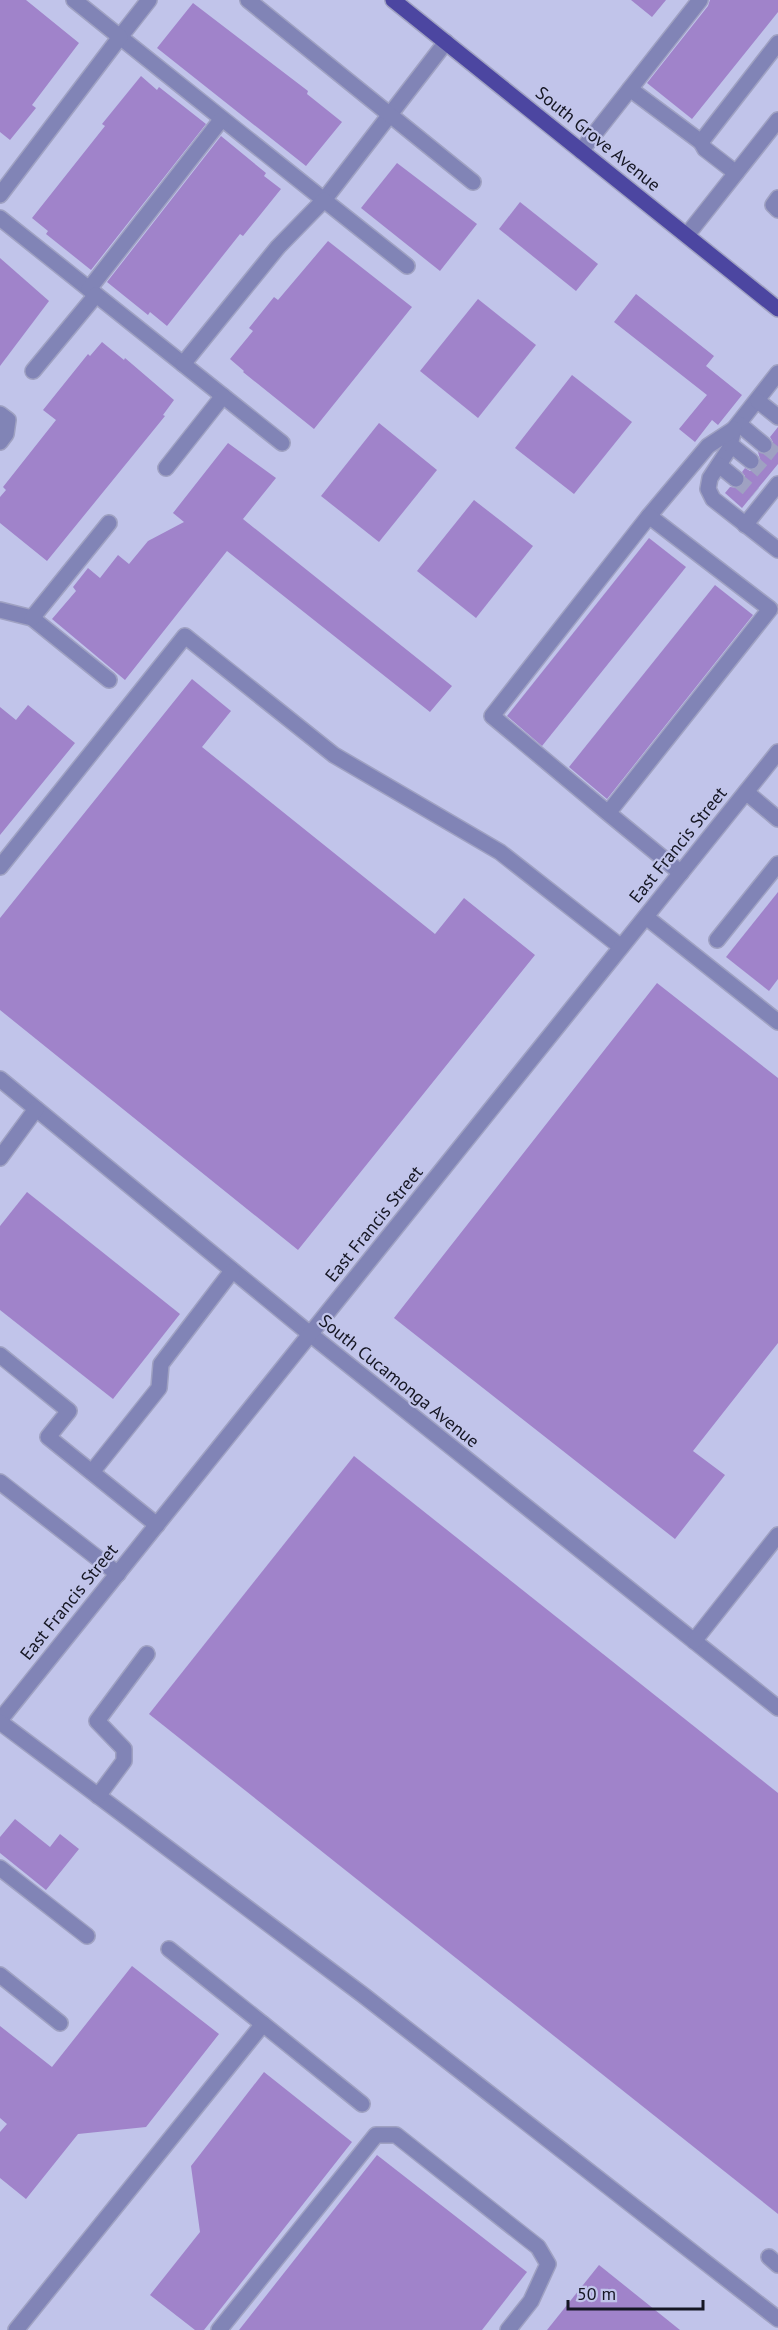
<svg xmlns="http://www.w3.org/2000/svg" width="778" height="2330" font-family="'PT Sans',sans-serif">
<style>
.building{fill:#a083ca}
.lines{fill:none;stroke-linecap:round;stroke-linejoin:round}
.minor-tunnel{stroke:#9fa1c2;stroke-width:15;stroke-dasharray:15 8;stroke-linecap:butt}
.minor-casing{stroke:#9fa1c2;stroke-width:18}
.major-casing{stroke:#9fa1c2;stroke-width:18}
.minor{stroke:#8184b6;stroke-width:15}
.major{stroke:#4c46a1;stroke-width:15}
.labels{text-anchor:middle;stroke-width:4.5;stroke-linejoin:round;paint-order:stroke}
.street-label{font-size:18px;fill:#151623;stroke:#c1c4ea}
</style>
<rect width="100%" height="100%" fill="#c1c4ea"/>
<g class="building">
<polygon points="0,0 26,0 79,43 32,105 36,108 10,140 0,132"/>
<polygon points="631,0 666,0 652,17"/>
<polygon points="710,0 778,0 778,12 692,119 647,83 708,6"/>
<polygon points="193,3 308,91 307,94 342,122 306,166 157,48"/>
<polygon points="141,76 157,90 159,87 206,124 91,270 46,234 48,231 32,218 105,126 102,124"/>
<polygon points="221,136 266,173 264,176 281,189 243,236 240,234 167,326 150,312 148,315 107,282"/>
<polygon points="397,163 477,224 440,271 361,208"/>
<polygon points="520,202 598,264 576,291 499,229"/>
<polygon points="328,241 412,307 314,429 243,372 244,371 230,359 253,331 249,328 274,297 278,300"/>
<polygon points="0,258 49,301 0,366"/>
<polygon points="636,294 714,356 706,366 742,395 718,425 712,420 695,442 679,429 707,395 614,322"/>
<polygon points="478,299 536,345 478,418 420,371"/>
<polygon points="102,342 124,360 125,358 174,400 163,415 165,416 47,561 0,523 0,497 6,490 3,487 56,420 43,410 88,354 90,356"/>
<polygon points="572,375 632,422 574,494 515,448"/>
<polygon points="379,423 437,470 379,542 321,496"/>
<polygon points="778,427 778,464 742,508 725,493 730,487 739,488 744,485 745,476 742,472 745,468 750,471 758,468 761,462 758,452 767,454 772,451 773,442 770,437"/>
<polygon points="228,443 276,478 243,519 452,686 430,712 227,551 125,680 52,619 76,591 73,587 88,568 100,578 118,555 129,564 148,541 184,522 173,513"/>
<polygon points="474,500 533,546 476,618 417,571"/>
<polygon points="649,538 686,567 542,746 507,716"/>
<polygon points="715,585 753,615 607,799 569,767"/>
<polygon points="192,679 231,711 202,747 435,934 464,898 535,955 298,1250 0,1010 0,918"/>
<polygon points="28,705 75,743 0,835 0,707 16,720"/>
<polygon points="778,892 778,979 769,991 726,957"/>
<polygon points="657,983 778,1078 778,1343 693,1451 725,1475 675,1539 394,1318"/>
<polygon points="27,1192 180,1314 113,1399 0,1310 0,1226"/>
<polygon points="354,1456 778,1793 778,2214 149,1714"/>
<polygon points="15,1819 50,1847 60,1834 79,1849 46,1890 0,1853 0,1837"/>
<polygon points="132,1966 219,2034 146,2127 78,2134 26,2199 0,2178 0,2132 7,2124 0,2118 0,2026 52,2067"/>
<polygon points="264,2072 352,2142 204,2330 195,2330 150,2295 200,2232 191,2166"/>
<polygon points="377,2155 527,2272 482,2330 239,2330"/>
<polygon points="599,2265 680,2330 547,2330"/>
</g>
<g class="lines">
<g class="minor-tunnel">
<polyline points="764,445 778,456"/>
<polyline points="751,461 768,476"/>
<polyline points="736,479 754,494"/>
</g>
<defs>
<g id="minor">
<polyline points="149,0 120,37 324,200 446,42"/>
<polyline points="248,0 473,182"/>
<polyline points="630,89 701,142"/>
<polyline points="581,151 700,0"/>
<polyline points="736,173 705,149 701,142 778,43"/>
<polyline points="0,195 120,37 74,0"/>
<polyline points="778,198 773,205 778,210"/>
<polyline points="0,218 183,364 278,247 324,200 407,266"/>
<polyline points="687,235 778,120"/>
<polyline points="89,289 221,120"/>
<polyline points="183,364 282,443"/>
<polyline points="33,371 96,295"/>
<polyline points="778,373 734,429 729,449 710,478 708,489 713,499 778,550"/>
<polyline points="758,401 778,417"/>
<polyline points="0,414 8,420 6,434 0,442"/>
<polyline points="739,424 764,445"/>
<polyline points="731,445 751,461"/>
<polyline points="719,465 736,479"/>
<polyline points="166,468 223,396"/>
<polyline points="649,516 708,446 734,429"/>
<polyline points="745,525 778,484"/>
<polyline points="0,610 32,618 109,680"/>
<polyline points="32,618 109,523"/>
<polyline points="746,792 778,819"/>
<polyline points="608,813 770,609 649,516 492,716 608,813 681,873"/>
<polyline points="0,867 185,636 334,755 500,852 621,947"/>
<polyline points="646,917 778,1022"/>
<polyline points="717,940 778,864"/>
<polyline points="0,1079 310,1334 778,1708"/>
<polyline points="0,1158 36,1109"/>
<polyline points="0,1355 69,1411 48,1437 157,1525"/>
<polyline points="92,1472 159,1388 161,1364 232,1271"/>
<polyline points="0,1482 118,1574"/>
<polyline points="694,1641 778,1535"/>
<polyline points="0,1720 778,752"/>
<polyline points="0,1722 363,1995 778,2319"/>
<polyline points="98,1796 124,1761 124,1749 97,1721 147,1654"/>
<polyline points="0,1868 87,1936"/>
<polyline points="169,1949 263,2024"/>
<polyline points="0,1975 60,2023"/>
<polyline points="769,2257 778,2265"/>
<polyline points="16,2330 263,2024 362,2104"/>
<polyline points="219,2330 376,2135 396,2135 538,2247 548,2264 531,2301 508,2330"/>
</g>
<polyline id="major" points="393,0 778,309"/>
</defs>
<use href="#minor" class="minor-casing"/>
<use href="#major" class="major-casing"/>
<use href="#minor" class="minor"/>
<use href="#major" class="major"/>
</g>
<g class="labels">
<g class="street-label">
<text transform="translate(598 139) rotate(39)" y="6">South Grove Avenue</text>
<text transform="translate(678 845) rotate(-51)" y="6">East Francis Street</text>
<text transform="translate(374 1224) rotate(-51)" y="6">East Francis Street</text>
<text transform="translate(399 1381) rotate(39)" y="6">South Cucamonga Avenue</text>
<text transform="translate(69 1602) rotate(-51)" y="6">East Francis Street</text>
</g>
</g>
<path d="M568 2300v9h135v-9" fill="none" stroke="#151623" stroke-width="3"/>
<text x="577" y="2300" font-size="18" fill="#151623" stroke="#c1c4ea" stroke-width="4.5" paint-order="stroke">50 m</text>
</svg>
